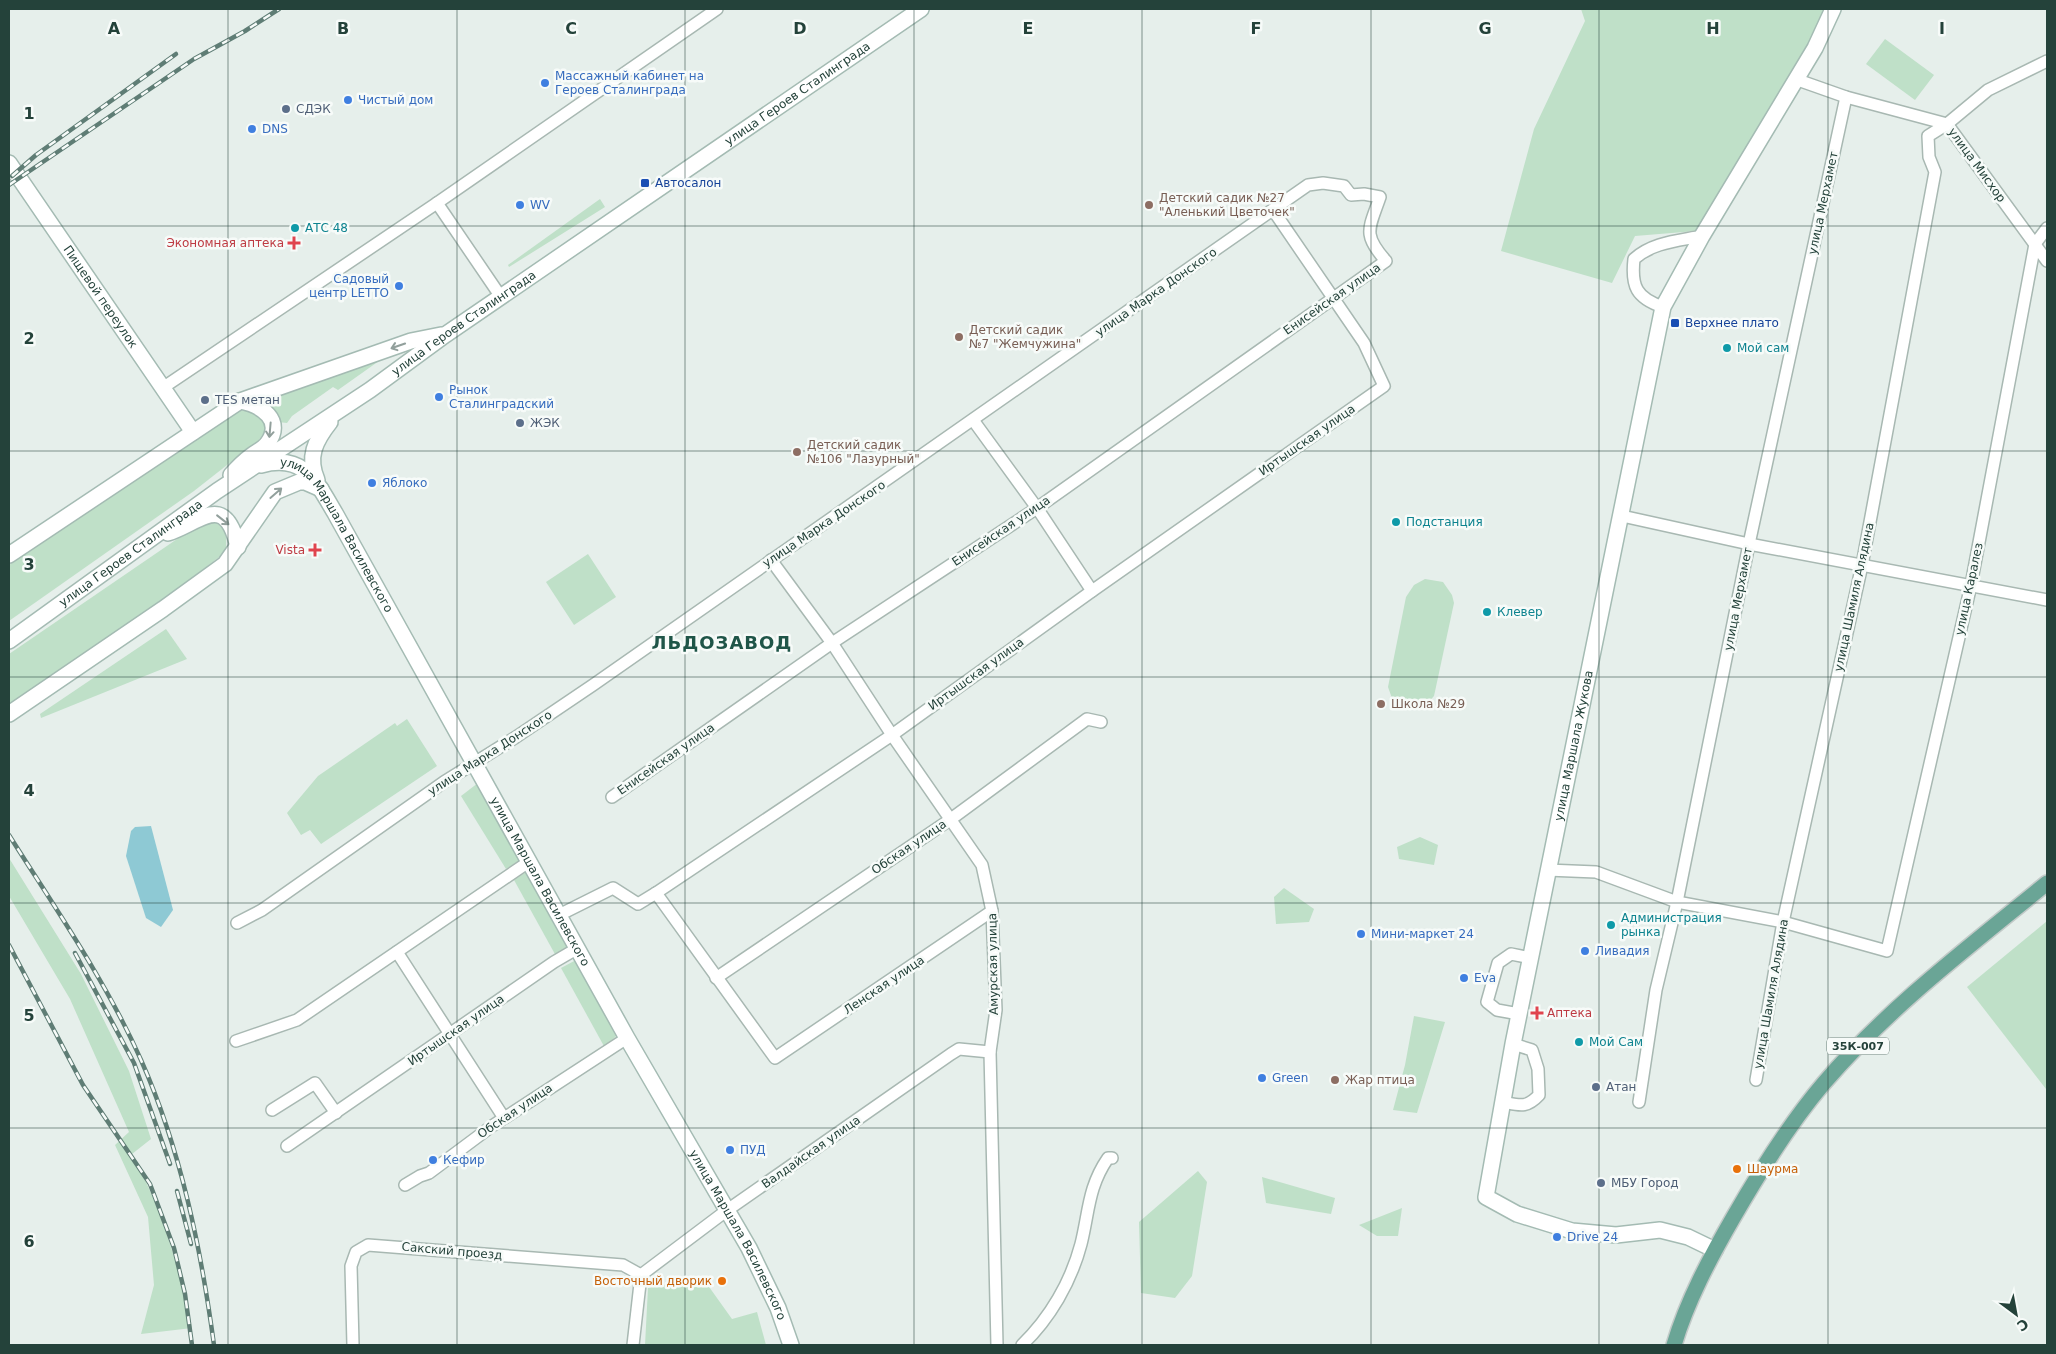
<svg xmlns="http://www.w3.org/2000/svg" width="2056" height="1354" font-family="'DejaVu Sans',sans-serif">
<style>
.green{fill:#bfe0c8}
.water{fill:#8ec9d4}
.lines{fill:none;stroke-linecap:round;stroke-linejoin:round}
.street-casing{stroke:#a8b8b2;stroke-width:14}
.secondary-casing{stroke:#a4bbb3;stroke-width:18}
.primary-casing{stroke:#c2cac8;stroke-width:18}
.street{stroke:#fff;stroke-width:11}
.secondary{stroke:#fff;stroke-width:15}
.primary{stroke:#6aa596;stroke-width:15}
.rail-casing{stroke:#5f7d75;stroke-width:4.5}
.rail{stroke:#f7fbf9;stroke-width:2.5;stroke-dasharray:8;stroke-linecap:butt}
.oneway{stroke:#92a09c}
.grid{fill:none;stroke:#24423a;stroke-width:1;stroke-opacity:0.55}
.shop-dot{fill:#3f7fe0;stroke:#f7fbf9;stroke-width:2}
.service-dot{fill:#5c6f8a;stroke:#f7fbf9;stroke-width:2}
.transit-dot{fill:#1a4fb4;stroke:#f7fbf9;stroke-width:2}
.education-dot{fill:#8d6e63;stroke:#f7fbf9;stroke-width:2}
.culture-dot{fill:#0f9aa8;stroke:#f7fbf9;stroke-width:2}
.health-dot{fill:#e0444e;stroke:#f7fbf9;stroke-width:2}
.food-dot{fill:#e8710a;stroke:#f7fbf9;stroke-width:2}
.labels{text-anchor:middle;stroke-width:5;stroke-linejoin:round;paint-order:stroke}
.shield{fill:#f7fbf9;stroke:#637a73;stroke-width:1}
.shield-label{font-size:11px;font-weight:bold;fill:#24423a}
.shop-label{font-size:12px;fill:#366cbe;stroke:#f7fbf9;text-anchor:start}
.street-label{font-size:12px;fill:#24423a;stroke:#f7fbf9}
.service-label{font-size:12px;fill:#4e5e75;stroke:#f7fbf9;text-anchor:start}
.transit-label{font-size:12px;fill:#164399;stroke:#f7fbf9;text-anchor:start}
.education-label{font-size:12px;fill:#785e54;stroke:#f7fbf9;text-anchor:start}
.culture-label{font-size:12px;fill:#0d838f;stroke:#f7fbf9;text-anchor:start}
.health-label{font-size:12px;fill:#be3a42;stroke:#f7fbf9;text-anchor:end}
.food-label{font-size:12px;fill:#c56008;stroke:#f7fbf9;text-anchor:start}
.district-label{font-size:18px;font-weight:bold;letter-spacing:1px;fill:#1f5548;stroke:#f7fbf9}
.grid-label{font-size:16px;text-anchor:middle;font-weight:bold;fill:#24423a;stroke:#f7fbf9;stroke-width:5;stroke-linejoin:round;paint-order:stroke}
</style>
<rect width="100%" height="100%" fill="#e6efeb"/>
<g class="green">
<polygon points="1581,9 1823,9 1824,19 1696,231 1635,236 1612,283 1501,251 1534,129 1585,21"/>
<polygon points="1885,39 1934,75 1915,100 1866,64"/>
<polygon points="600,199 605,207 509,267 508,265"/>
<polygon points="386,356 338,390 333,387 292,416 287,423 278,422 271,408 262,398"/>
<polygon points="248,410 256,411 266,422 265,431 259,440 194,491 9,621 9,565 238,411"/>
<path d="M211,521C225,526 227,534 226,548L219,557L173,593L9,708V654L180,537L200,525Z"/>
<polygon points="588,554 616,597 574,625 546,582"/>
<polygon points="1425,579 1443,582 1452,595 1454,603 1434,696 1423,708 1405,707 1393,701 1388,687 1406,597 1414,585"/>
<polygon points="166,629 187,659 41,718 40,714"/>
<polygon points="407,719 437,766 321,844 310,830 301,835 287,813 318,776 395,723 397,726"/>
<polygon points="478,783 522,859 506,869 461,796"/>
<polygon points="1420,837 1438,845 1434,865 1399,859 1397,847"/>
<path d="M9,858L81,974L129,1071L151,1139L132,1154C162,1209 179,1267 192,1328L141,1334L154,1285L148,1217L115,1145L129,1132L70,999L9,896Z"/>
<polygon points="529,870 570,947 556,956 514,880"/>
<polygon points="1284,888 1314,909 1309,922 1276,924 1274,897"/>
<polygon points="2047,921 2047,1088 2046,1089 1967,987"/>
<polygon points="576,960 617,1035 605,1048 561,968"/>
<polygon points="1414,1016 1445,1022 1417,1113 1393,1110 1405,1065"/>
<polygon points="1198,1171 1207,1182 1192,1276 1175,1298 1141,1293 1139,1222"/>
<polygon points="1262,1177 1335,1198 1331,1214 1266,1203"/>
<polygon points="1402,1208 1398,1236 1377,1236 1359,1225"/>
<polygon points="702,1277 732,1319 757,1312 766,1345 645,1345 648,1288"/>
</g>
<polygon class="water" points="151,826 173,910 161,927 146,918 126,856 131,831 135,827"/>
<g class="lines">
<defs>
<g id="street">
<polyline points="1795,79 1846,97 1947,124 2047,261"/>
<polyline points="437,203 501,297"/>
<path d="M1663,307C1636,298 1631,286 1634,259C1653,242 1678,241 1702,236"/>
<polyline points="164,387 437,203 717,9"/>
<polyline points="973,420 1037,508 1092,591"/>
<polyline points="1622,516 1749,544 2047,600"/>
<polyline points="771,560 832,643 892,735 982,865 992,911 996,1010 990,1052 997,1345"/>
<polyline points="1547,870 1596,872 1677,902 1783,922 1887,951 1971,585 2035,244 2047,228"/>
<polyline points="656,893 775,1058 992,911"/>
<polyline points="559,915 613,888 638,904 656,893 892,735 1092,591 1384,386 1364,343 1273,210"/>
<path d="M237,923L262,910L444,782L516,737L593,685L1308,185L1323,183L1344,186L1351,195L1364,194L1380,197C1369,229 1362,234 1386,261L1037,508L832,643L612,797"/>
<polyline points="397,952 504,1118"/>
<polyline points="716,978 951,819 1087,719 1101,722"/>
<polyline points="1519,1014 1497,1010 1487,1002 1498,963 1511,954 1531,958"/>
<polyline points="236,1041 297,1020 530,861"/>
<polyline points="1756,1080 1783,922 1862,565 1935,172 1929,157 1928,136 1947,124 1988,90 2047,61"/>
<path d="M1502,1102C1519,1105 1526,1109 1539,1095L1538,1069L1532,1050L1513,1044"/>
<polyline points="1639,1102 1656,990 1677,902 1749,544 1846,97"/>
<polyline points="272,1110 315,1083 336,1113"/>
<polyline points="287,1146 554,962 578,948"/>
<polyline points="405,1185 420,1176 429,1173 492,1126 627,1038"/>
<polyline points="641,1275 726,1211 951,1054 959,1049 990,1052"/>
<polyline points="353,1345 351,1266 356,1252 368,1245 623,1265 641,1275"/>
<polyline points="633,1345 641,1275"/>
<path d="M1022,1345C1050,1318 1071,1282 1081,1244C1089,1212 1088,1187 1108,1158H1112"/>
</g>
<g id="secondary">
<path id="s1" d="M9,163L193,432"/>
<path id="s2" d="M261,465C304,453 316,481 335,513L627,1038L749,1248L778,1308L791,1345"/>
<path d="M231,475C237,468 243,462 251,456C256,452 263,449 267,444C285,420 261,405 240,401"/>
<path d="M317,480C307,457 315,441 330,422"/>
<path d="M168,533C201,522 225,491 238,547"/>
<polyline points="9,555 240,401 411,341 441,335"/>
<path id="s3" d="M9,641L217,491L370,390L445,335L921,9"/>
<polyline points="9,714 163,609 225,564 275,492 299,482 305,482 321,489"/>
<path id="s4" d="M1715,1250L1688,1237L1660,1230L1616,1235L1572,1231L1517,1214L1486,1197L1513,1044L1663,307L1702,236L1815,48L1833,9"/>
</g>
<path id="primary" d="M1674,1345C1687,1301 1710,1258 1733,1218C1760,1171 1789,1124 1824,1083C1889,1007 1970,946 2047,883"/>
</defs>
<use href="#street" class="street-casing"/>
<use href="#secondary" class="secondary-casing"/>
<use href="#primary" class="primary-casing"/>
<use href="#street" class="street"/>
<use href="#secondary" class="secondary"/>
<use href="#primary" class="primary"/>
<defs>
<g id="rail">
<polyline points="12,176 36,155 176,54"/>
<polyline points="9,185 194,59 245,31 279,9"/>
<path d="M9,835C55,908 106,981 141,1060C181,1150 201,1249 214,1345"/>
<polyline points="9,945 83,1085 150,1184 174,1248 185,1294 192,1345"/>
<polyline points="75,953 134,1063 170,1164"/>
<polyline points="177,1191 191,1244"/>
</g>
</defs>
<use href="#rail" class="rail-casing"/>
<use href="#rail" class="rail"/>
</g>
<defs><path id="oneway-shaft" d="M-6 0H5M1.5-3L5.5 0L1.5 3" fill="none" stroke-width="1.6" stroke-linecap="round" stroke-linejoin="round" transform="scale(1.25)"/></defs>
<g class="oneway">
<use href="#oneway-shaft" transform="translate(398 346) rotate(161)"/>
<use href="#oneway-shaft" transform="translate(270 430) rotate(95)"/>
<use href="#oneway-shaft" transform="translate(276 493) rotate(-41)"/>
<use href="#oneway-shaft" transform="translate(223 520) rotate(38)"/>
</g>
<path class="grid" d="M228,9V1345M457,9V1345M685,9V1345M914,9V1345M1142,9V1345M1371,9V1345M1599,9V1345M1828,9V1345M9,226H2047M9,451H2047M9,677H2047M9,903H2047M9,1128H2047"/>
<g class="shop-dot">
<circle cx="545" cy="83" r="5"/>
<circle cx="348" cy="100" r="5"/>
<circle cx="252" cy="129" r="5"/>
<circle cx="520" cy="205" r="5"/>
<circle cx="399" cy="286" r="5"/>
<circle cx="439" cy="397" r="5"/>
<circle cx="372" cy="483" r="5"/>
<circle cx="1361" cy="934" r="5"/>
<circle cx="1585" cy="951" r="5"/>
<circle cx="1464" cy="978" r="5"/>
<circle cx="1262" cy="1078" r="5"/>
<circle cx="730" cy="1150" r="5"/>
<circle cx="433" cy="1160" r="5"/>
<circle cx="1557" cy="1237" r="5"/>
</g>
<g class="service-dot">
<circle cx="286" cy="109" r="5"/>
<circle cx="205" cy="400" r="5"/>
<circle cx="520" cy="423" r="5"/>
<circle cx="1596" cy="1087" r="5"/>
<circle cx="1601" cy="1183" r="5"/>
</g>
<g class="transit-dot">
<rect x="640" y="178" width="10" height="10" rx="2.5"/>
<rect x="1670" y="318" width="10" height="10" rx="2.5"/>
</g>
<g class="education-dot">
<circle cx="1149" cy="205" r="5"/>
<circle cx="959" cy="337" r="5"/>
<circle cx="797" cy="452" r="5"/>
<circle cx="1381" cy="704" r="5"/>
<circle cx="1335" cy="1080" r="5"/>
</g>
<g class="culture-dot">
<circle cx="295" cy="228" r="5"/>
<circle cx="1727" cy="348" r="5"/>
<circle cx="1396" cy="522" r="5"/>
<circle cx="1487" cy="612" r="5"/>
<circle cx="1611" cy="925" r="5"/>
<circle cx="1579" cy="1042" r="5"/>
</g>
<g class="health-dot">
<path d="M291.5 235.5h5v5h5v5h-5v5h-5v-5h-5v-5h5z"/>
<path d="M312.5 542.5h5v5h5v5h-5v5h-5v-5h-5v-5h5z"/>
<path d="M1534.5 1005.5h5v5h5v5h-5v5h-5v-5h-5v-5h5z"/>
</g>
<g class="food-dot">
<circle cx="1737" cy="1169" r="5"/>
<circle cx="722" cy="1281" r="5"/>
</g>
<g class="labels">
<rect class="shield" x="1827" y="1037.5" width="62" height="17" rx="4"/>
<g class="shield-label">
<text x="1858" y="1050">35К-007</text>
</g>
<g class="shop-label">
<text x="555" y="80">Массажный кабинет на<tspan x="555" dy="14">Героев Сталинграда</tspan></text>
<text x="358" y="104">Чистый дом</text>
<text x="262" y="133">DNS</text>
<text x="530" y="209">WV</text>
<text x="389" y="283" text-anchor="end">Садовый<tspan x="389" dy="14">центр LETTO</tspan></text>
<text x="449" y="394">Рынок<tspan x="449" dy="14">Сталинградский</tspan></text>
<text x="382" y="487">Яблоко</text>
<text x="1371" y="938">Мини-маркет 24</text>
<text x="1595" y="955">Ливадия</text>
<text x="1474" y="982">Eva</text>
<text x="1272" y="1082">Green</text>
<text x="740" y="1154">ПУД</text>
<text x="443" y="1164">Кефир</text>
<text x="1567" y="1241">Drive 24</text>
</g>
<g class="street-label">
<text dy="4" stroke="none"><textPath href="#s3" startOffset="960">улица Героев Сталинграда</textPath></text>
<text transform="translate(1977 165) rotate(54)" y="4">улица Мисхор</text>
<text transform="translate(1823 203) rotate(-78)" y="4">улица Мерхамет</text>
<text transform="translate(1156 292) rotate(-35)" y="4">улица Марка Донского</text>
<text dy="4" stroke="none"><textPath href="#s1" startOffset="162">Пищевой переулок</textPath></text>
<text transform="translate(1332 299) rotate(-35)" y="4">Енисейская улица</text>
<text dy="4" stroke="none"><textPath href="#s3" startOffset="555">улица Героев Сталинграда</textPath></text>
<text transform="translate(1307 440) rotate(-35)" y="4">Иртышская улица</text>
<text transform="translate(824 524) rotate(-34)" y="4">улица Марка Донского</text>
<text transform="translate(1001 531) rotate(-34)" y="4">Енисейская улица</text>
<text dy="4" stroke="none"><textPath href="#s2" startOffset="115">улица Маршала Василевского</textPath></text>
<text dy="4" stroke="none"><textPath href="#s3" startOffset="150">улица Героев Сталинграда</textPath></text>
<text transform="translate(1969 589) rotate(-78)" y="4">улица Каралез</text>
<text transform="translate(1854 597) rotate(-78)" y="4">улица Шамиля Алядина</text>
<text transform="translate(1738 599) rotate(-79)" y="4">улица Мерхамет</text>
<text transform="translate(976 674) rotate(-36)" y="4">Иртышская улица</text>
<text dy="4" stroke="none"><textPath href="#s4" startOffset="700">улица Маршала Жукова</textPath></text>
<text transform="translate(490 753) rotate(-33)" y="4">улица Марка Донского</text>
<text transform="translate(666 759) rotate(-35)" y="4">Енисейская улица</text>
<text transform="translate(909 847) rotate(-34)" y="4">Обская улица</text>
<text dy="4" stroke="none"><textPath href="#s2" startOffset="520">улица Маршала Василевского</textPath></text>
<text transform="translate(993 964) rotate(-91)" y="4">Амурская улица</text>
<text transform="translate(884 985) rotate(-34)" y="4">Ленская улица</text>
<text transform="translate(1771 994) rotate(-80)" y="4">улица Шамиля Алядина</text>
<text transform="translate(456 1030) rotate(-35)" y="4">Иртышская улица</text>
<text transform="translate(515 1111) rotate(-34)" y="4">Обская улица</text>
<text transform="translate(811 1152) rotate(-35)" y="4">Валдайская улица</text>
<text dy="4" stroke="none"><textPath href="#s2" startOffset="925">улица Маршала Василевского</textPath></text>
<text transform="translate(452 1251) rotate(5)" y="4">Сакский проезд</text>
</g>
<g class="service-label">
<text x="296" y="113">СДЭК</text>
<text x="215" y="404">TES метан</text>
<text x="530" y="427">ЖЭК</text>
<text x="1606" y="1091">Атан</text>
<text x="1611" y="1187">МБУ Город</text>
</g>
<g class="transit-label">
<text x="655" y="187">Автосалон</text>
<text x="1685" y="327">Верхнее плато</text>
</g>
<g class="education-label">
<text x="1159" y="202">Детский садик №27<tspan x="1159" dy="14">"Аленький Цветочек"</tspan></text>
<text x="969" y="334">Детский садик<tspan x="969" dy="14">№7 "Жемчужина"</tspan></text>
<text x="807" y="449">Детский садик<tspan x="807" dy="14">№106 "Лазурный"</tspan></text>
<text x="1391" y="708">Школа №29</text>
<text x="1345" y="1084">Жар птица</text>
</g>
<g class="culture-label">
<text x="305" y="232">АТС 48</text>
<text x="1737" y="352">Мой сам</text>
<text x="1406" y="526">Подстанция</text>
<text x="1497" y="616">Клевер</text>
<text x="1621" y="922">Администрация<tspan x="1621" dy="14">рынка</tspan></text>
<text x="1589" y="1046">Мой Сам</text>
</g>
<g class="health-label">
<text x="284" y="247">Экономная аптека</text>
<text x="305" y="554">Vista</text>
<text x="1547" y="1017" text-anchor="start">Аптека</text>
</g>
<g class="food-label">
<text x="1747" y="1173">Шаурма</text>
<text x="712" y="1285" text-anchor="end">Восточный дворик</text>
</g>
<g class="district-label">
<text x="722" y="649">ЛЬДОЗАВОД</text>
</g>
</g>
<g class="grid-label">
<text x="114" y="34">A</text>
<text x="343" y="34">B</text>
<text x="571" y="34">C</text>
<text x="800" y="34">D</text>
<text x="1028" y="34">E</text>
<text x="1256" y="34">F</text>
<text x="1485" y="34">G</text>
<text x="1713" y="34">H</text>
<text x="1942" y="34">I</text>
<text x="29" y="119">1</text>
<text x="29" y="344">2</text>
<text x="29" y="570">3</text>
<text x="29" y="796">4</text>
<text x="29" y="1021">5</text>
<text x="29" y="1247">6</text>
</g>
<rect width="2056" height="1354" fill="none" stroke="#24423a" stroke-width="20"/>
<g transform="translate(2016 1314) rotate(148)" stroke="#f7fbf9" stroke-width="4" paint-order="stroke">
<path d="M0-4L9 19L0 12L-9 19Z" fill="#24423a"/>
<text y="-8" font-size="14" font-weight="bold" text-anchor="middle" fill="#24423a">С</text>
</g>
</svg>
